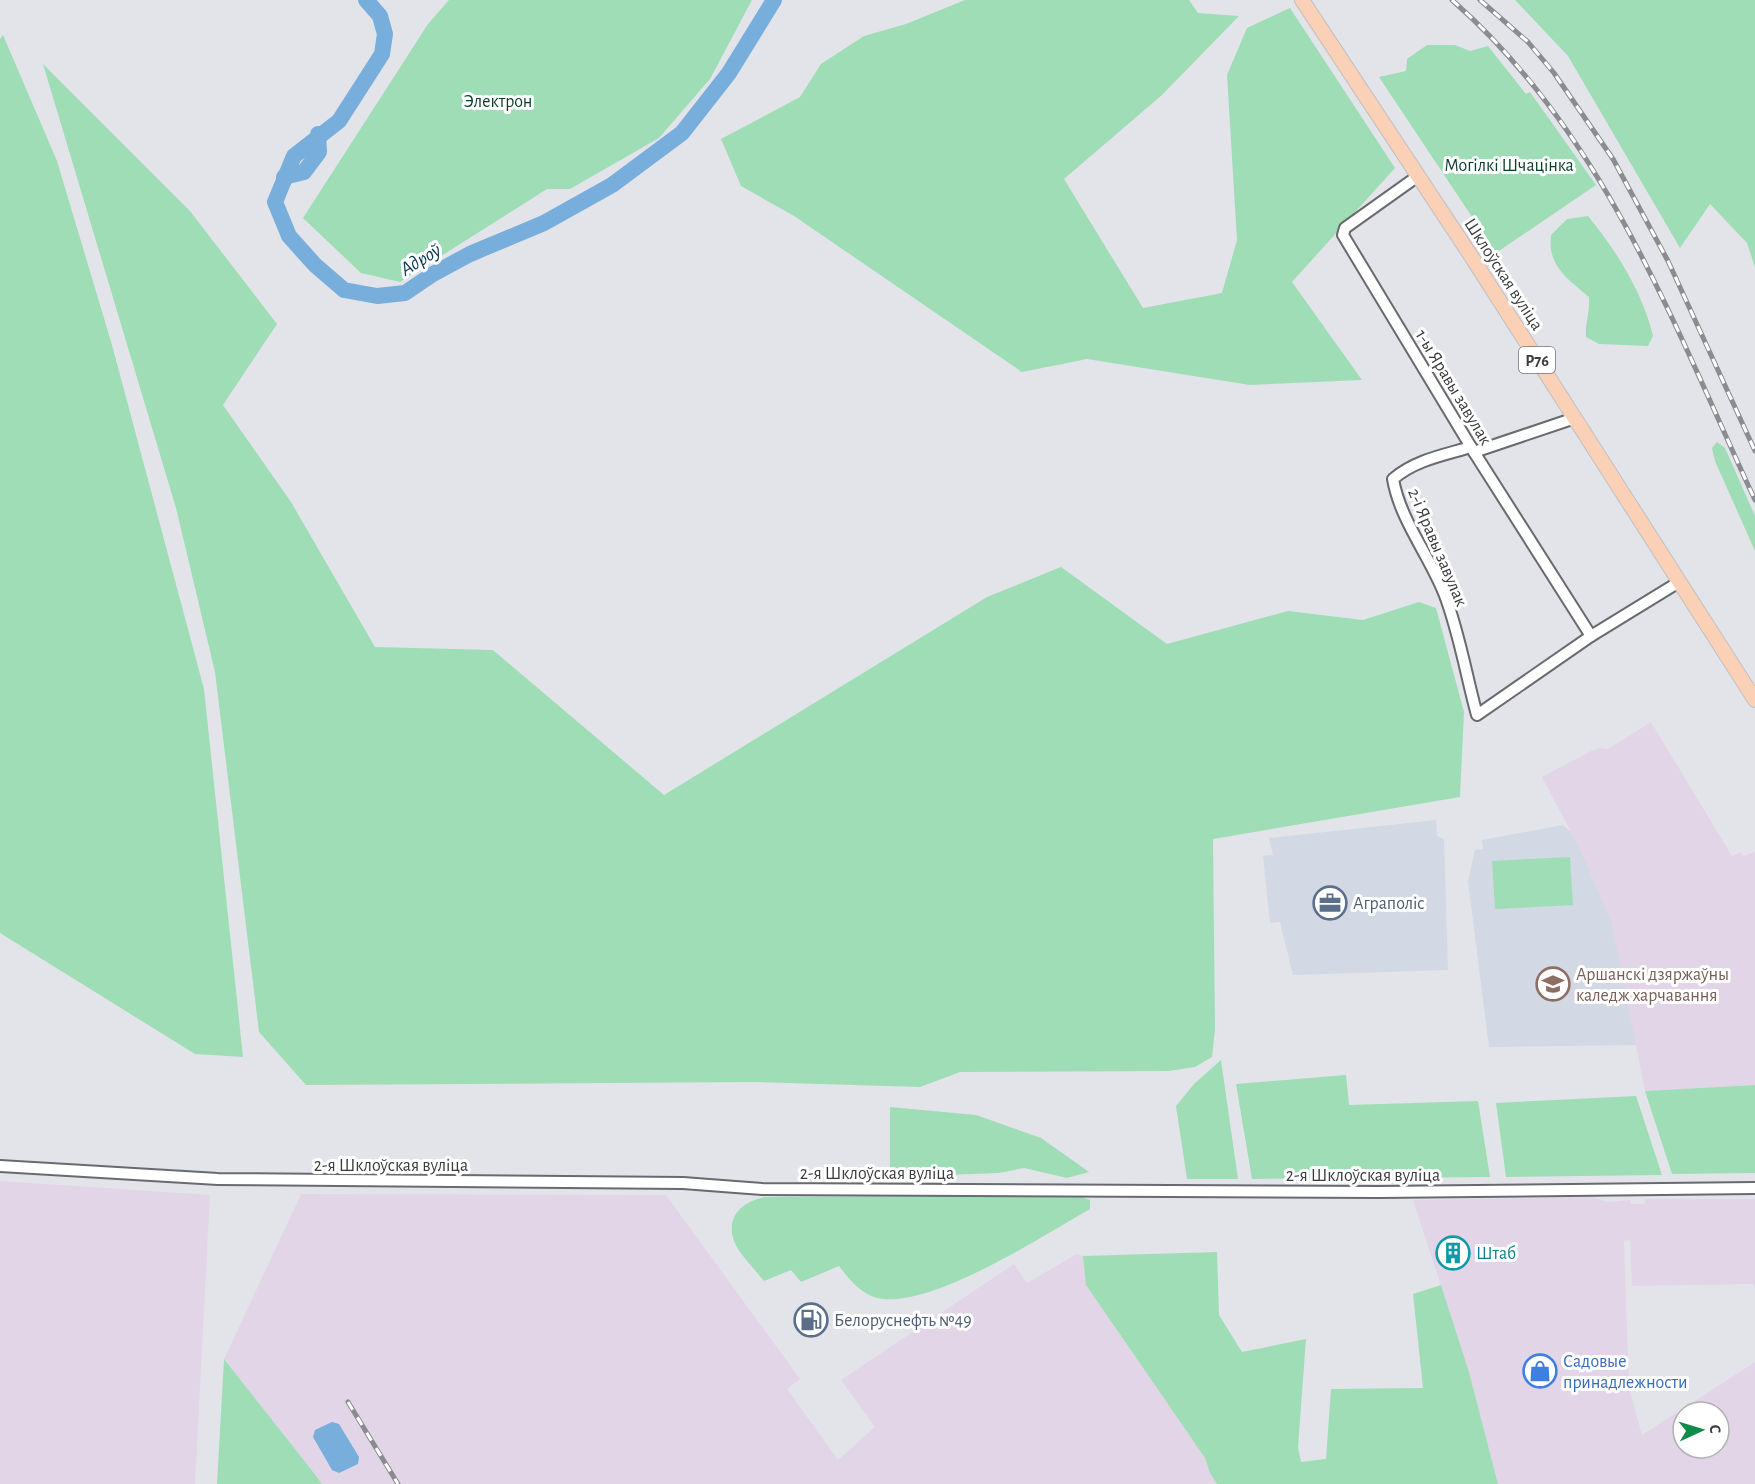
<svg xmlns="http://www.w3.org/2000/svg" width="1755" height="1484" font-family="'Alegreya Sans',sans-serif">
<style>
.built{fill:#d2d8e4}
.industrial{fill:#e3d5e8;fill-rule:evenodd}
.green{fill:#9fddb7}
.water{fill:#77aedc}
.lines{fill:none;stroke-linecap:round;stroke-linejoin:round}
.river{stroke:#77aedc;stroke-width:16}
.minor-casing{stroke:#686a6f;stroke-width:14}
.major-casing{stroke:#c0c0c1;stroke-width:16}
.minor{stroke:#fff;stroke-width:10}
.major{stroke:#fad1b6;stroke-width:14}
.rail-casing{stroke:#8a8c90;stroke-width:5}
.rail{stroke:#fff;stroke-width:3;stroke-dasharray:9;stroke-linecap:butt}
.labels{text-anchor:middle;stroke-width:6;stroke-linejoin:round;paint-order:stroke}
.shield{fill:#fff;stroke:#757677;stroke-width:1.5}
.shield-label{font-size:16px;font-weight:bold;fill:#3a3b3d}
.park-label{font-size:18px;fill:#093f26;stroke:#fff}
.street-label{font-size:18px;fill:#3a3b3d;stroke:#fff}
.service-label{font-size:18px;fill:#4e5e75;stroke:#fff;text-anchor:start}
.education-label{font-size:18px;fill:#785e54;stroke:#fff;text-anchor:start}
.culture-label{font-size:18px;fill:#0d838f;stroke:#fff;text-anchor:start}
.shop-label{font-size:18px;fill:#366cbe;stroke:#fff;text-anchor:start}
.water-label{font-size:20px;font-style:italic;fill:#083553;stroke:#fff}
</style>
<rect width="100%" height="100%" fill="#e2e4ea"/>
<g class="built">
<polygon points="1436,820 1437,836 1444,839 1448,970 1293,975 1280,922 1270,923 1263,856 1273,855 1269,838"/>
<polygon points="1563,825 1571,832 1584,857 1612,923 1638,1045 1489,1047 1468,881 1475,850 1483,849 1482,840"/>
</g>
<g class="industrial">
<polygon points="1651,722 1732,856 1741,852 1743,856 1755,852 1755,1085 1645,1091 1612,923 1584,857 1542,777 1591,751 1601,748 1608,749"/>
<polygon points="0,1181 210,1195 195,1484 0,1484"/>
<polygon points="301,1194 666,1195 800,1379 787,1389 838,1460 875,1427 841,1380 1014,1264 1027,1283 1077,1254 1083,1256 1086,1285 1205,1458 1210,1473 1217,1484 322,1484 224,1359"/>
<path d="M1592,1197L1608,1202L1631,1200V1204H1645V1199H1755V1289L1753,1284L1632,1286L1630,1240L1624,1241L1629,1387L1642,1435L1755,1362V1484H1498L1469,1372L1413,1200ZM1683,1412H1719V1448H1683Z"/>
</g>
<g class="green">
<polygon points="449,0 752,0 710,79 659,138 570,189 547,189 400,282 361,273 303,218 428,24"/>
<polygon points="965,0 1189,0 1198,13 1239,16 1162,95 1064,179 1143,308 1222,293 1237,240 1227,75 1247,28 1290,8 1395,168 1292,282 1362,380 1250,385 1087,359 1022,372 794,216 741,186 721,139 800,97 821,64 864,36 906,24"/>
<polygon points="1515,0 1755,0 1755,267 1747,243 1710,204 1680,248 1568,56"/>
<polygon points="3,35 57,161 112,345 204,689 243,1057 195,1054 0,933 0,39"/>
<polygon points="1427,45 1455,45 1470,51 1488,46 1526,94 1530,92 1596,185 1496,253 1379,77 1406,71 1407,59"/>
<polygon points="43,64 190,211 277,324 223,405 291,502 375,647 493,650 664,795 987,597 1061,567 1167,644 1288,611 1363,620 1419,602 1436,608 1464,712 1460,797 1213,839 1215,1029 1212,1057 1195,1067 1169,1071 960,1072 920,1087 754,1082 306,1085 259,1032 215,672 176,508"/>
<path d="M1588,216C1616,250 1643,293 1653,336L1648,346L1599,344L1586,337C1585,323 1590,312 1589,297C1568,279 1547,266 1551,235L1567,219Z"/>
<polygon points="1717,442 1725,448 1755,516 1755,551 1715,461 1712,448"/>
<polygon points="1570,857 1573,905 1495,909 1492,861"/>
<polygon points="1221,1060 1238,1179 1187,1179 1176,1106 1194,1084"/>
<polygon points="1346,1075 1349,1105 1478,1101 1490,1177 1252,1179 1236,1084"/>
<polygon points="1755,1085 1755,1173 1672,1174 1645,1091"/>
<polygon points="1636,1096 1662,1175 1506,1177 1496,1103"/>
<polygon points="890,1107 976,1115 1041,1138 1089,1172 1067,1178 1024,1168 999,1173 890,1177"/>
<path d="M1076,1195L1090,1200V1209C1042,1236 930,1310 877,1298C861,1294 848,1278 839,1266L801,1282L791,1270L764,1281C756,1271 747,1262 740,1252C721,1224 737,1202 765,1197Z"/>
<polygon points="1217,1252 1219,1315 1242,1352 1306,1339 1298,1447 1301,1462 1326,1459 1331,1389 1423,1388 1413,1294 1441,1285 1469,1372 1498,1484 1217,1484 1210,1473 1205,1458 1086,1285 1083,1256"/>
<polygon points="224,1359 310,1468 322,1484 217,1484"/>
</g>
<polygon class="water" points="332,1422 339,1424 359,1457 358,1464 339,1473 332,1470 313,1437 315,1430"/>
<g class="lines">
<g class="river">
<polyline points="366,0 380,16 385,34 382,54 339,121 294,156 275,202 289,236 315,265 344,290 377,296 405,293 433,274 470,254 544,223 612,185 682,133 729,73 774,0"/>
<polyline points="284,177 304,172 319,152 318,134"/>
</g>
<defs>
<g id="minor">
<polyline points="1418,176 1345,228 1343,235 1474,452 1591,636"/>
<path d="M1471,447C1444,455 1415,460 1393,479C1400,520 1429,555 1444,593C1459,631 1466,675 1477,715L1591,636L1679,582"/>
<polyline points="1474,452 1575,418"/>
<polyline points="0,1166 218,1179 683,1183 762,1189 1379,1192 1755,1188"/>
</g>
<polyline id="major" points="1302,0 1471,256 1755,700"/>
</defs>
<use href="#minor" class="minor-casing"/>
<use href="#major" class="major-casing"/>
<use href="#minor" class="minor"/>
<use href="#major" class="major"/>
<defs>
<g id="rail">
<path d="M1452,0C1603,132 1673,323 1755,500"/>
<polyline points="1480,0 1528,42 1554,73 1613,159 1668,261 1755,451"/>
<polyline points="348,1402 398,1484"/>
</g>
</defs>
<use href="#rail" class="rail-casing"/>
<use href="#rail" class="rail"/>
</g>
<defs>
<symbol id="office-ring" viewBox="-11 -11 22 22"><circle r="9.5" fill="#fff" stroke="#5c6f8a" stroke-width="1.5"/><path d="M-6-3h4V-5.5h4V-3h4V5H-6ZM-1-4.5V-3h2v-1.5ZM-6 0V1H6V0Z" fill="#5c6f8a"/></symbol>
<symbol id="university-ring" viewBox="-11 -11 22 22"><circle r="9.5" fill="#fff" stroke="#8d6e63" stroke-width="1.5"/><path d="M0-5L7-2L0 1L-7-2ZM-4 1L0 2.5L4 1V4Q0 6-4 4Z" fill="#8d6e63"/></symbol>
<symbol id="building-ring" viewBox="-11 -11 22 22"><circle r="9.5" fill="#fff" stroke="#0f9aa8" stroke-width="1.5"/><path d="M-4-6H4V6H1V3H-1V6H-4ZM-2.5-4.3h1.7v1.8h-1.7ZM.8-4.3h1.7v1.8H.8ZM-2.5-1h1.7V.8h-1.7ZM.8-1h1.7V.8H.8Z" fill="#0f9aa8"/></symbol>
<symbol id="fuel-ring" viewBox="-11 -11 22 22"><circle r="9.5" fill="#fff" stroke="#5c6f8a" stroke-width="1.5"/><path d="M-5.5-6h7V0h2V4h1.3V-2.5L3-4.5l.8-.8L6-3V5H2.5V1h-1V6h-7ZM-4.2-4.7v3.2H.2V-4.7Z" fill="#5c6f8a"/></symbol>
<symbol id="shop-ring" viewBox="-11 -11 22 22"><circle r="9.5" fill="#fff" stroke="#3f7fe0" stroke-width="1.5"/><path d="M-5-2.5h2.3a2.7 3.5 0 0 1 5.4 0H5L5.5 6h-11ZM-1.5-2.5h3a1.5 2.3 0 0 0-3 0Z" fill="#3f7fe0"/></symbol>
</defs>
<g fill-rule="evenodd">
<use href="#office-ring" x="1311" y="884" width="38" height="38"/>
<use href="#university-ring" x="1534" y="965" width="38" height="38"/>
<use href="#building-ring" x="1434" y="1234" width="38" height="38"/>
<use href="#fuel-ring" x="792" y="1301" width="38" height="38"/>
<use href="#shop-ring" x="1521" y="1352" width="38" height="38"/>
</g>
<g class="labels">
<rect class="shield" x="1519" y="347" width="36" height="26" rx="4.5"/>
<g class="shield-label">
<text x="1537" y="366">Р76</text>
</g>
<g class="park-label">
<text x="498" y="107">Электрон</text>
<text x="1509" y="171">Могілкі Шчацінка</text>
</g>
<g class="street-label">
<text transform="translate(1504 274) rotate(57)" y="6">Шклоўская вуліца</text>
<text transform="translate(1454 387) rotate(59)" y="6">1-ы Яравы завулак</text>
<text transform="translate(1438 547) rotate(67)" y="6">2-і Яравы завулак</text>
<text x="391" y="1171">2-я Шклоўская вуліца</text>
<text x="877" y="1179">2-я Шклоўская вуліца</text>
<text x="1363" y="1181">2-я Шклоўская вуліца</text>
</g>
<g class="service-label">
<text x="1353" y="909">Аграполіс</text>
<text x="834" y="1326">Белоруснефть №49</text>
</g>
<g class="education-label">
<text x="1576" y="980">Аршанскі дзяржаўны<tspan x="1576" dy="21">каледж харчавання</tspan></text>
</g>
<g class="culture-label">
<text x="1476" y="1259">Штаб</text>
</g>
<g class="shop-label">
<text x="1563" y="1367">Садовые<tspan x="1563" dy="21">принадлежности</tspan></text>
</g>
<g class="water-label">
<text transform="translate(420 259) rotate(-31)" y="7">Адроў</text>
</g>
</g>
<g transform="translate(1701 1430) rotate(86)"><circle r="28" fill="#ffffff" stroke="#b0b1b1" stroke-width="1.5"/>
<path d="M0-4.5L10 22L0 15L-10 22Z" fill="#0e8d49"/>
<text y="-9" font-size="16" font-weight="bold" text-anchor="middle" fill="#3a3b3d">С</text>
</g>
</svg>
